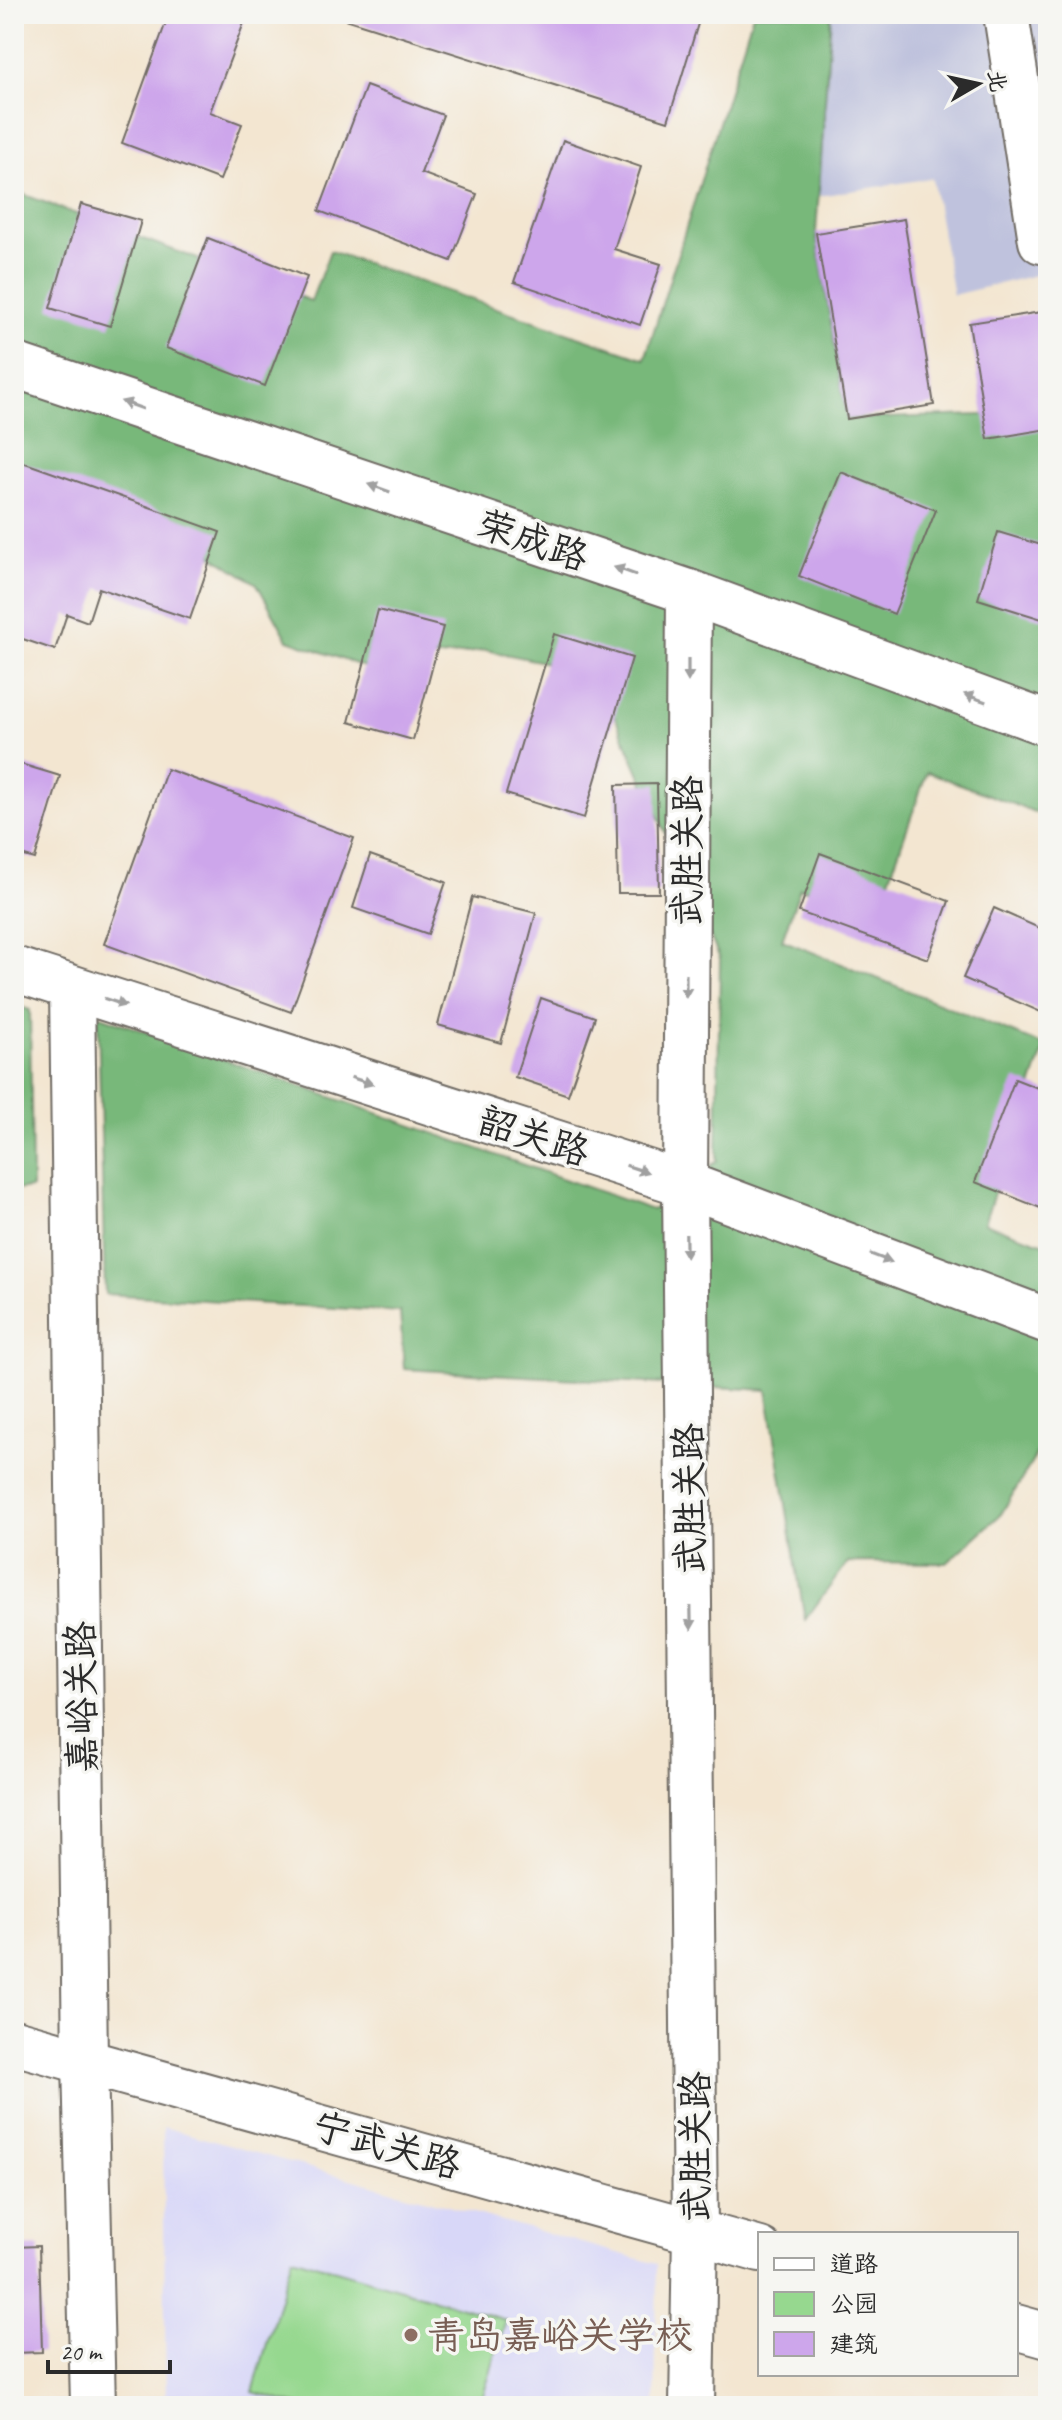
<svg xmlns="http://www.w3.org/2000/svg" width="1062" height="2420" font-family="Caveat,'LXGW WenKai TC',sans-serif">
<style>
.built{fill:#d8d7f8}
.industrial{fill:#bfc2dd}
.green{fill:#96d88f;stroke:#60825d;stroke-width:2}
.forest{fill:#78b87a;stroke:#527252;stroke-width:2}
.building{fill:#cda6eb}
.lines{fill:none;stroke-linecap:round;stroke-linejoin:round}
.minor-casing{stroke:#716c65;stroke-width:48}
.minor{stroke:#fff;stroke-width:44}
.oneway{fill:#a0a0a0}
.education-dot{fill:#8d6e63;stroke:#f6f6f2;stroke-width:3}
.labels{text-anchor:middle;stroke-width:7;stroke-linejoin:round;paint-order:stroke}
.street-label{font-size:38px;fill:#2b2b2b;stroke:#f6f6f2}
.education-label{font-size:38px;fill:#785e54;stroke:#f6f6f2;text-anchor:start}
</style>
<rect width="100%" height="100%" fill="#f6f6f2"/>
<filter id="ink" filterUnits="userSpaceOnUse"><feTurbulence type="fractalNoise" baseFrequency=".0125" numOctaves="2"/><feDisplacementMap in="SourceGraphic" scale="16" xChannelSelector="R" yChannelSelector="G"/><feConvolveMatrix kernelMatrix="1 2 1 2 8 2 1 2 1" color-interpolation-filters="sRGB"/></filter>
<filter id="wash" filterUnits="userSpaceOnUse"><feTurbulence type="fractalNoise" baseFrequency=".006" numOctaves="4" result="noise"/><feDisplacementMap in="SourceGraphic" scale="32" xChannelSelector="R" yChannelSelector="G"/><feGaussianBlur stdDeviation="1.8" result="paint"/><feColorMatrix in="noise" values="0 0 0 0 0 0 0 0 0 0 0 0 0 0 0 0 0 1.4 0 .05"/><feComposite in="paint" operator="in"/></filter>
<g filter="url(#wash)">
<rect width="100%" height="100%" fill="#f3e6d1"/>
<polygon class="built" points="163,2127 657,2264 655,2406 166,2406"/>
<polygon class="industrial" points="831,14 1048,14 1048,272 953,295 932,178 819,196"/>
<polygon class="green" points="292,2257 506,2320 480,2406 301,2406 253,2392"/>
<g class="forest">
<polygon points="753,14 831,14 816,233 847,419 1048,413 1048,817 927,772 878,911 800,888 782,940 1045,1046 984,1223 1048,1245 1048,1435 1001,1514 947,1563 848,1562 805,1620 767,1390 404,1369 400,1312 105,1294 98,1015 652,1210 717,1161 720,959 596,673 486,650 367,668 288,640 257,584 139,509 14,460 14,191 311,301 330,251 645,359"/>
<polygon points="14,1005 30,1010 32,1188 14,1190"/>
</g>
<g id="blocks">
<g class="building">
<polygon points="169,14 229,14 245,20 210,112 242,124 220,180 122,143"/>
<polygon points="329,14 701,14 668,121"/>
<polygon points="366,86 443,115 421,173 477,194 451,261 319,211"/>
<polygon points="563,140 641,167 614,249 661,264 640,325 514,282"/>
<polygon points="81,204 141,221 110,326 50,308"/>
<polygon points="904,219 934,405 847,419 816,233"/>
<polygon points="208,238 307,277 265,386 166,348"/>
<polygon points="1048,311 1048,429 988,439 969,323"/>
<polygon points="14,459 220,532 190,619 99,588 88,622 67,614 55,650 14,636"/>
<polygon points="841,472 936,510 894,614 799,576"/>
<polygon points="998,532 1048,547 1045,620 978,599"/>
<polygon points="378,610 443,627 413,740 349,722"/>
<polygon points="554,634 632,658 584,818 506,794"/>
<polygon points="14,762 60,776 35,859 14,853"/>
<polygon points="167,769 354,838 291,1012 104,944"/>
<polygon points="657,784 659,893 618,893 616,785"/>
<polygon points="820,853 949,901 928,959 799,912"/>
<polygon points="370,855 446,882 428,934 353,908"/>
<polygon points="472,897 536,913 501,1043 438,1025"/>
<polygon points="994,908 1048,932 1048,1001 1043,1013 963,978"/>
<polygon points="541,998 595,1017 568,1095 515,1077"/>
<polygon points="1015,1079 1048,1092 1048,1211 975,1182"/>
<polygon points="39,2246 42,2352 14,2353 14,2247"/>
</g>
</g>
</g>
<g filter="url(#ink)">
<use href="#blocks" fill-opacity="0" stroke="#716c65" stroke-width="2"/>
<g class="lines">
<defs>
<g id="minor">
<polyline points="1006,14 1041,241"/>
<polyline points="14,365 689,592 1048,724"/>
<polyline points="689,592 685,1184 695,2231 692,2406"/>
<polyline points="14,969 685,1184 1048,1321"/>
<polyline points="72,988 85,2061 93,2406"/>
<polyline points="14,2042 760,2250"/>
<polyline points="1016,2327 1048,2336"/>
</g>
</defs>
<use href="#minor" class="minor-casing"/>
<use href="#minor" class="minor"/>
</g>
<defs><path id="oneway-solid" d="M-6-.8H1V-3.2L6.5 0L1 3.2V.8H-6Z" transform="scale(2)"/></defs>
<g class="oneway">
<use href="#oneway-solid" transform="translate(132 405) rotate(-161)"/>
<use href="#oneway-solid" transform="translate(379 488) rotate(-161)"/>
<use href="#oneway-solid" transform="translate(625 571) rotate(-161)"/>
<use href="#oneway-solid" transform="translate(688 670) rotate(90)"/>
<use href="#oneway-solid" transform="translate(975 698) rotate(-160)"/>
<use href="#oneway-solid" transform="translate(686 986) rotate(90)"/>
<use href="#oneway-solid" transform="translate(115 1002) rotate(18)"/>
<use href="#oneway-solid" transform="translate(362 1081) rotate(18)"/>
<use href="#oneway-solid" transform="translate(637 1169) rotate(18)"/>
<use href="#oneway-solid" transform="translate(686 1246) rotate(89)"/>
<use href="#oneway-solid" transform="translate(881 1258) rotate(21)"/>
<use href="#oneway-solid" transform="translate(691 1618) rotate(89)"/>
</g>
</g>
<circle class="education-dot" cx="411" cy="2335" r="8"/>
<g class="labels">
<g class="street-label">
<text transform="translate(533 540) rotate(19)" y="13">荣成路</text>
<text transform="translate(687 851) rotate(-90)" y="13">武胜关路</text>
<text transform="translate(534 1136) rotate(18)" y="13">韶关路</text>
<text transform="translate(689 1499) rotate(-91)" y="13">武胜关路</text>
<text transform="translate(81 1697) rotate(-91)" y="13">嘉峪关路</text>
<text transform="translate(387 2145) rotate(16)" y="13">宁武关路</text>
<text transform="translate(695 2147) rotate(-90)" y="13">武胜关路</text>
</g>
<g class="education-label">
<text x="427" y="2348">青岛嘉峪关学校</text>
</g>
</g>
<rect width="1062" height="2420" fill="none" stroke="#f6f6f2" stroke-width="48"/>
<rect x="758" y="2232" width="260" height="144" fill="#f6f6f2" stroke="#a5a5a2" stroke-width="2"/>
<rect x="774" y="2258" width="40" height="12" fill="#ffffff" stroke="#a5a5a2" stroke-width="2"/>
<text x="830" y="2272" font-size="24" fill="#2b2b2b">道路</text>
<rect x="774" y="2292" width="40" height="24" fill="#96d88f" stroke="#a5a5a2" stroke-width="2"/>
<text x="830" y="2312" font-size="24" fill="#2b2b2b">公园</text>
<rect x="774" y="2332" width="40" height="24" fill="#cda6eb" stroke="#a5a5a2" stroke-width="2"/>
<text x="830" y="2352" font-size="24" fill="#2b2b2b">建筑</text>
<g transform="translate(978 84) rotate(81)" stroke="#f6f6f2" stroke-width="6" paint-order="stroke">
<path d="M0-6L14 30L0 20L-14 30Z" fill="#2b2b2b"/>
<text y="-12" font-size="22" font-weight="bold" text-anchor="middle" fill="#2b2b2b">北</text>
</g>
<path d="M48 2360v12h122v-12" fill="none" stroke="#2b2b2b" stroke-width="4"/>
<text x="60" y="2360" font-size="24" fill="#2b2b2b" stroke="#f6f6f2" stroke-width="6" paint-order="stroke">20 m</text>
</svg>
